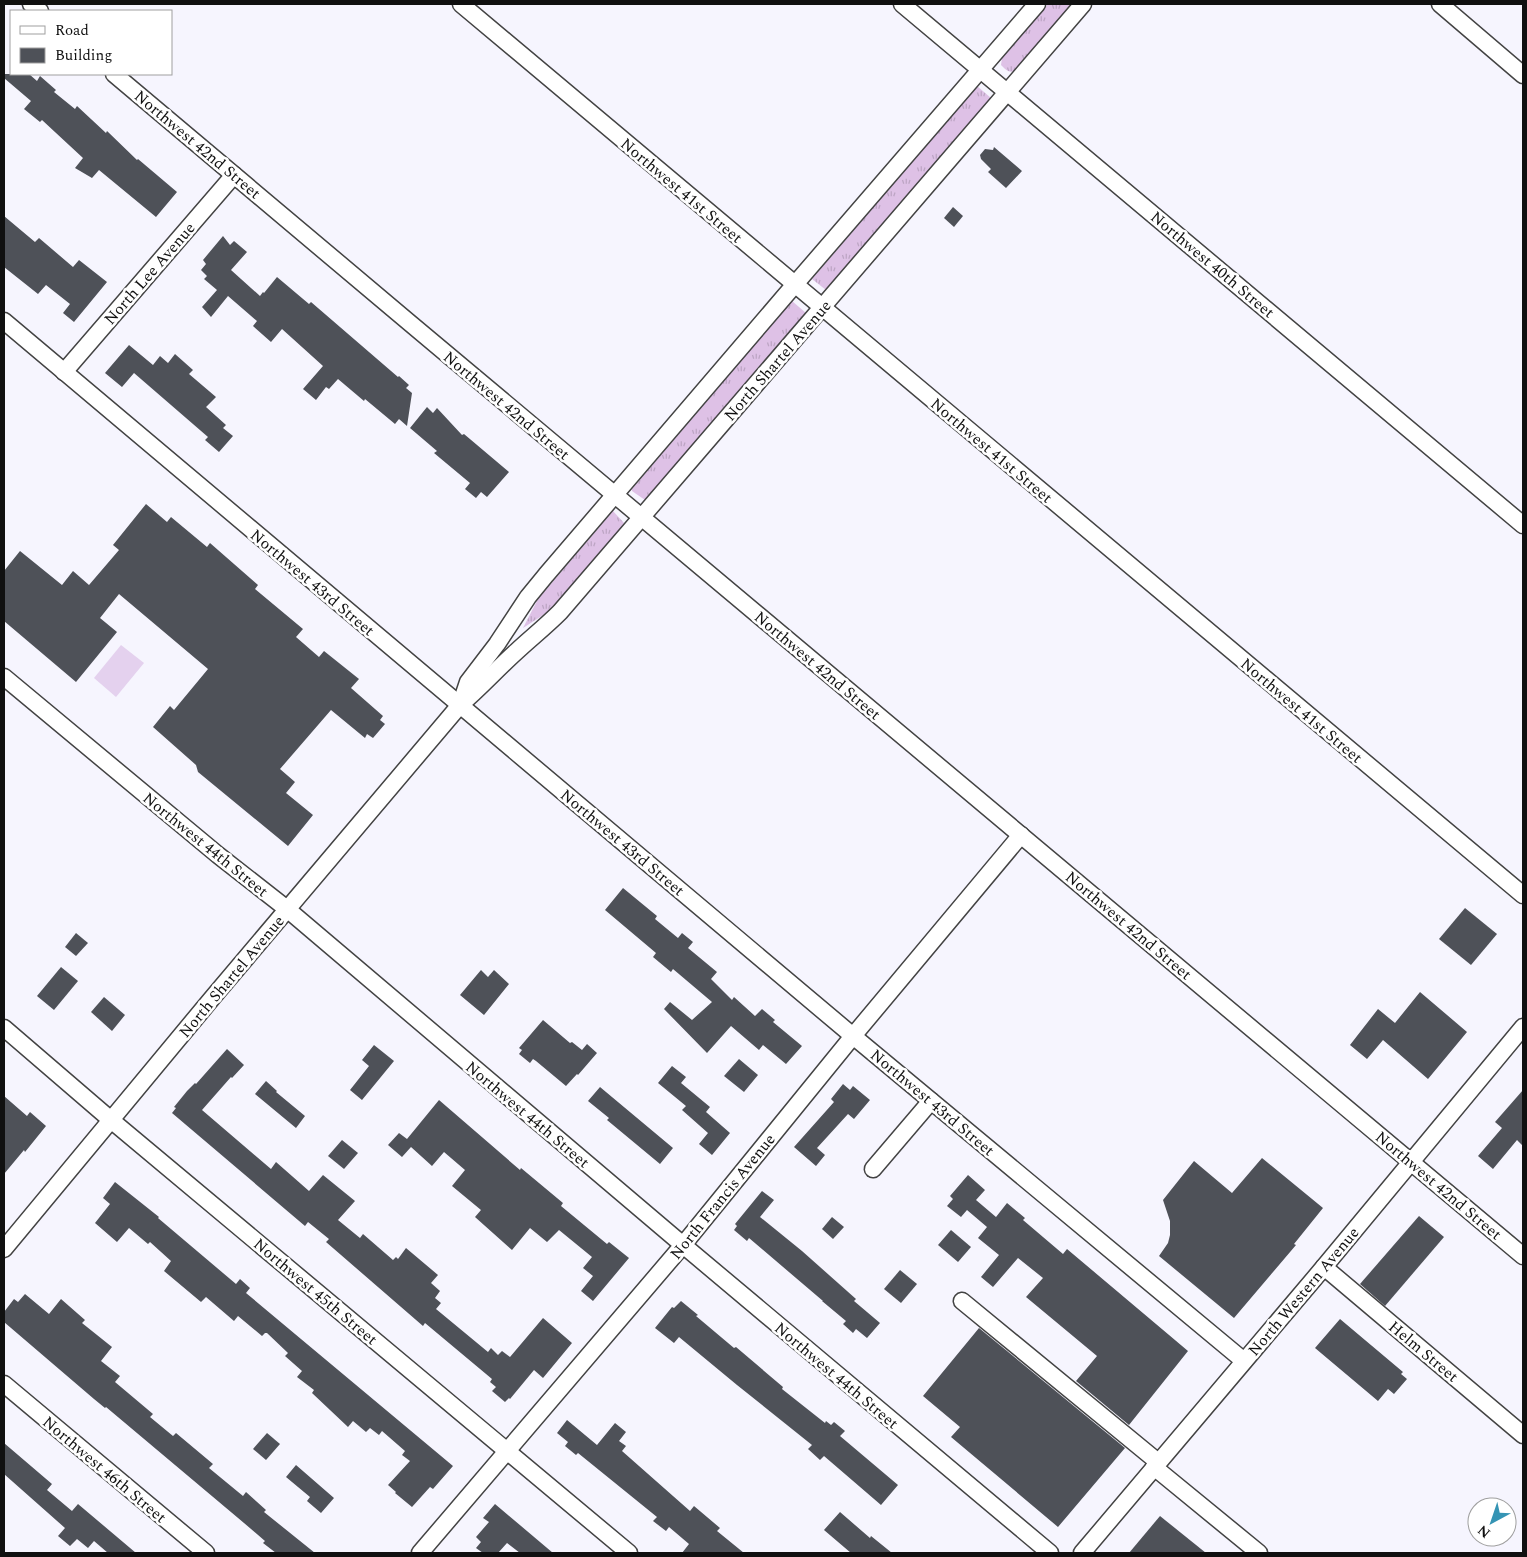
<svg xmlns="http://www.w3.org/2000/svg" width="1527" height="1557" font-family="Spectral,serif">
<style>
.grass{fill:url(#grass-tufts)}
.pitch{fill:#e4d1ee}
.building{fill:#4e5158}
.lines{fill:none;stroke-linecap:round;stroke-linejoin:round}
.minor-casing{stroke:#434343;stroke-width:19}
.minor{stroke:#fff;stroke-width:16}
.labels{text-anchor:middle;stroke-width:5;stroke-linejoin:round;paint-order:stroke}
.street-label{font-size:16px;fill:#101010;stroke:#fff}
</style>
<defs>
<pattern id="grass-tufts" width="24" height="20" patternUnits="userSpaceOnUse" patternTransform="scale(1.25)"><rect width="24" height="20" fill="#dec1e6"/><path d="M3 7l-1-3M5 7V3M7 7l1-3M15 17l-1-3M17 17v-4M19 17l1-3" fill="none" stroke="#bda5c4"/></pattern>
</defs>
<rect width="100%" height="100%" fill="#f6f5fe"/>
<g class="grass">
<path d="M1048,4H1072L1014,71C1009,74 1004,68 1001,65L1002,58Z"/>
<polygon points="977,86 991,98 826,290 812,279"/>
<polygon points="792,301 806,313 645,500 632,491 632,489"/>
<polygon points="613,511 624,523 621,529 551,610 523,628 538,599"/>
</g>
<polygon class="pitch" points="121,645 144,663 116,697 94,678"/>
<g class="building">
<polygon points="4,74 29,74 37,81 40,76 56,90 54,92 75,109 77,106 106,133 107,131 137,160 138,159 177,192 156,217 99,170 92,178 75,168 83,158 42,120 40,122 24,109 31,101 4,78"/>
<polygon points="994,147 1022,171 1006,188 988,172 991,169 981,159 980,155 985,149 993,150"/>
<polygon points="953,207 963,216 954,227 944,218"/>
<polygon points="4,216 35,242 39,238 73,267 79,260 107,282 74,322 63,313 70,304 46,285 38,294 4,267"/>
<polygon points="223,236 230,245 234,241 247,252 231,270 260,296 263,292 264,293 277,277 309,304 311,302 398,377 399,376 409,385 406,388 412,393 407,426 399,419 395,424 365,399 364,401 338,379 329,389 326,387 316,400 303,389 323,366 282,329 271,342 253,326 257,321 228,296 211,317 202,307 217,290 204,279 207,276 201,270 206,264 203,260"/>
<polygon points="129,345 153,365 160,356 168,363 175,354 193,370 189,374 216,397 206,407 226,425 223,428 233,436 219,452 205,440 208,437 134,373 122,387 105,373"/>
<polygon points="427,407 433,413 437,408 462,435 464,434 509,472 487,497 481,492 476,498 465,489 470,483 434,453 437,451 410,428"/>
<polygon points="146,504 167,522 171,517 207,547 210,543 258,585 255,589 303,629 296,637 319,657 324,651 359,679 351,688 383,716 380,720 385,724 373,738 367,734 365,738 331,710 280,769 295,782 286,793 313,815 288,846 198,772 196,765 153,727 170,706 174,710 208,669 119,594 100,618 117,632 76,682 4,621 4,571 20,551 62,585 73,571 89,585 119,550 113,545"/>
<polygon points="623,888 657,916 655,919 678,938 682,933 693,942 688,948 717,972 711,979 732,1000 734,997 755,1016 762,1009 775,1020 773,1022 802,1046 786,1064 763,1045 759,1050 731,1026 707,1053 664,1009 670,1002 692,1020 712,1002 673,969 671,972 653,957 656,953 605,910"/>
<polygon points="1465,908 1497,934 1471,965 1439,939"/>
<polygon points="76,933 88,943 76,956 65,947"/>
<polygon points="61,967 78,981 54,1010 37,996"/>
<polygon points="481,970 488,977 494,970 509,984 484,1015 460,995"/>
<polygon points="1420,992 1467,1032 1428,1079 1383,1040 1367,1059 1350,1045 1378,1009 1395,1023"/>
<polygon points="104,997 125,1015 112,1031 91,1012"/>
<polygon points="543,1020 570,1043 572,1042 582,1050 587,1044 597,1053 578,1075 577,1074 566,1086 536,1061 533,1059 530,1063 519,1054 522,1050 519,1048"/>
<polygon points="374,1045 394,1061 362,1100 350,1090 369,1066 362,1060"/>
<polygon points="227,1049 244,1065 232,1078 231,1077 202,1110 271,1169 276,1162 309,1191 323,1175 355,1201 338,1220 360,1238 363,1234 393,1260 396,1257 398,1259 406,1248 438,1275 431,1283 440,1291 435,1298 441,1303 436,1309 488,1352 491,1348 498,1355 502,1351 510,1357 543,1318 572,1343 543,1378 534,1370 510,1399 509,1398 505,1402 492,1391 496,1387 490,1382 492,1379 425,1323 423,1326 326,1242 329,1239 308,1222 305,1226 172,1113 176,1108 174,1107 187,1091 195,1083 196,1084"/>
<polygon points="739,1059 758,1075 744,1092 724,1076"/>
<polygon points="672,1066 686,1077 681,1083 710,1107 706,1112 730,1133 712,1155 699,1144 708,1133 682,1110 686,1106 658,1083"/>
<polygon points="266,1081 277,1091 276,1092 305,1116 296,1128 255,1094"/>
<polygon points="843,1084 850,1090 853,1086 870,1100 854,1119 848,1114 817,1148 825,1155 816,1166 794,1147 834,1102 831,1099"/>
<polygon points="600,1087 673,1148 660,1164 607,1120 609,1118 588,1101"/>
<polygon points="1523,1090 1523,1146 1517,1140 1493,1169 1478,1156 1502,1128 1495,1122"/>
<polygon points="4,1096 27,1116 30,1112 46,1126 25,1152 24,1150 4,1174"/>
<polygon points="439,1100 520,1170 521,1168 563,1203 561,1206 607,1244 609,1242 629,1258 593,1301 581,1291 593,1276 583,1268 592,1257 559,1230 547,1242 530,1228 512,1250 475,1217 481,1210 452,1186 465,1170 444,1152 432,1166 411,1147 402,1157 388,1145 399,1133 407,1139"/>
<polygon points="342,1140 358,1153 344,1169 328,1156"/>
<polygon points="1262,1158 1323,1208 1294,1244 1296,1245 1234,1318 1159,1256 1168,1243 1170,1235 1170,1221 1163,1200 1194,1161 1232,1193"/>
<polygon points="968,1175 985,1190 976,1200 996,1217 1007,1203 1025,1218 1023,1220 1063,1254 1067,1249 1188,1351 1129,1425 1076,1381 1097,1356 1026,1297 1043,1278 1018,1258 993,1287 981,1277 999,1255 978,1238 987,1227 967,1210 961,1217 947,1206 953,1199 950,1196"/>
<polygon points="115,1182 159,1217 158,1218 236,1284 240,1279 250,1288 246,1293 453,1466 433,1489 430,1487 412,1507 395,1493 396,1492 388,1485 410,1461 402,1455 405,1451 382,1431 379,1435 370,1428 366,1432 353,1421 348,1427 312,1393 314,1390 297,1377 302,1371 285,1356 288,1353 267,1333 265,1333 262,1336 238,1316 234,1321 206,1297 201,1302 164,1271 171,1261 150,1242 148,1244 129,1228 117,1242 95,1223 110,1204 103,1198"/>
<polygon points="762,1191 774,1200 760,1217 802,1251 856,1299 854,1301 880,1323 867,1338 856,1329 853,1333 843,1324 846,1321 822,1301 823,1301 749,1238 747,1241 734,1230 737,1226 735,1224"/>
<polygon points="1419,1216 1444,1237 1385,1306 1360,1284"/>
<polygon points="832,1217 844,1227 833,1239 822,1229"/>
<polygon points="951,1230 971,1247 958,1262 938,1245"/>
<polygon points="900,1270 917,1284 901,1303 884,1289"/>
<polygon points="25,1294 49,1314 61,1299 85,1320 82,1323 112,1347 101,1361 120,1376 115,1382 153,1414 150,1417 173,1436 176,1433 213,1464 209,1468 243,1496 246,1492 266,1510 264,1512 315,1553 276,1553 263,1543 265,1541 244,1523 106,1407 105,1408 94,1399 4,1322 4,1312 14,1299 18,1302"/>
<polygon points="681,1301 698,1315 696,1316 734,1348 736,1347 783,1387 782,1389 825,1423 826,1421 831,1425 834,1422 845,1431 840,1436 898,1485 881,1505 824,1456 820,1460 808,1449 812,1445 737,1385 679,1337 674,1343 655,1328 672,1307 674,1308"/>
<polygon points="1340,1319 1403,1372 1401,1374 1407,1379 1394,1394 1388,1389 1378,1401 1315,1348"/>
<polygon points="979,1328 1125,1448 1058,1527 951,1437 960,1427 923,1396"/>
<polygon points="567,1420 597,1445 615,1423 626,1432 619,1441 626,1446 622,1451 690,1511 694,1506 720,1528 717,1531 744,1553 682,1553 689,1544 669,1527 666,1531 653,1521 657,1517 578,1453 576,1455 565,1446 568,1442 557,1433"/>
<polygon points="267,1433 280,1444 266,1460 253,1449"/>
<polygon points="4,1443 52,1484 47,1490 72,1511 78,1504 136,1553 108,1553 94,1541 88,1548 77,1539 70,1546 58,1536 65,1528 4,1474"/>
<polygon points="296,1465 334,1498 321,1513 307,1501 310,1497 286,1477"/>
<polygon points="495,1504 553,1553 520,1553 507,1543 498,1553 483,1553 476,1548 481,1542 476,1537 489,1522 483,1518"/>
<polygon points="840,1512 870,1538 871,1536 892,1553 851,1553 824,1530"/>
<polygon points="1160,1516 1206,1553 1129,1553"/>
</g>
<g class="lines">
<defs>
<g id="minor">
<polyline points="31,4 40,11"/>
<polyline points="461,4 1523,895"/>
<polyline points="902,4 1523,525"/>
<polyline points="1440,4 1523,75"/>
<polyline points="114,74 411,324 1523,1256"/>
<polyline points="4,321 853,1036 1244,1361"/>
<polyline points="64,372 234,175"/>
<polyline points="4,677 218,855 287,909 683,1245 1050,1553"/>
<polyline points="461,703 468,682 497,644 528,597 546,575 784,297 1037,4"/>
<polyline points="4,1028 111,1120 629,1553"/>
<polyline points="873,1169 931,1101"/>
<path d="M4,1249L213,997L460,705C480,688 497,669 517,651C531,638 546,626 560,612L1083,4"/>
<polyline points="1324,1267 1523,1435"/>
<polyline points="962,1301 1158,1462"/>
<polyline points="4,1384 206,1553"/>
<polyline points="1154,1467 1259,1553"/>
<polyline points="420,1553 683,1245 853,1036 1021,835"/>
<polyline points="1082,1553 1324,1267 1523,1027"/>
</g>
</defs>
<use href="#minor" class="minor-casing"/>
<use href="#minor" class="minor"/>
</g>
<g class="labels">
<g class="street-label">
<text transform="translate(198 144) rotate(40)" y="6">Northwest 42nd Street</text>
<text transform="translate(682 190) rotate(40)" y="6">Northwest 41st Street</text>
<text transform="translate(1213 264) rotate(40)" y="6">Northwest 40th Street</text>
<text transform="translate(149 273) rotate(-49)" y="6">North Lee Avenue</text>
<text transform="translate(777 360) rotate(-49)" y="6">North Shartel Avenue</text>
<text transform="translate(507 405) rotate(40)" y="6">Northwest 42nd Street</text>
<text transform="translate(992 450) rotate(40)" y="6">Northwest 41st Street</text>
<text transform="translate(313 582) rotate(40)" y="6">Northwest 43rd Street</text>
<text transform="translate(818 665) rotate(40)" y="6">Northwest 42nd Street</text>
<text transform="translate(1302 710) rotate(40)" y="6">Northwest 41st Street</text>
<text transform="translate(623 842) rotate(40)" y="6">Northwest 43rd Street</text>
<text transform="translate(206 844) rotate(39)" y="6">Northwest 44th Street</text>
<text transform="translate(1129 925) rotate(40)" y="6">Northwest 42nd Street</text>
<text transform="translate(231 976) rotate(-50)" y="6">North Shartel Avenue</text>
<text transform="translate(933 1102) rotate(40)" y="6">Northwest 43rd Street</text>
<text transform="translate(528 1114) rotate(40)" y="6">Northwest 44th Street</text>
<text transform="translate(1439 1185) rotate(40)" y="6">Northwest 42nd Street</text>
<text transform="translate(722 1196) rotate(-51)" y="6">North Francis Avenue</text>
<text transform="translate(316 1291) rotate(40)" y="6">Northwest 45th Street</text>
<text transform="translate(1303 1291) rotate(-50)" y="6">North Western Avenue</text>
<text transform="translate(1424 1351) rotate(40)" y="6">Helm Street</text>
<text transform="translate(837 1375) rotate(40)" y="6">Northwest 44th Street</text>
<text transform="translate(105 1469) rotate(40)" y="6">Northwest 46th Street</text>
</g>
</g>
<rect width="1527" height="1557" fill="none" stroke="#101010" stroke-width="10"/>
<rect x="10" y="10" width="162" height="65" fill="#ffffff" stroke="#9f9f9f"/>
<rect x="20" y="26" width="25" height="8" fill="#ffffff" stroke="#9f9f9f"/>
<text x="55" y="35" font-size="15" fill="#101010">Road</text>
<rect x="20" y="48" width="25" height="15" fill="#4e5158" stroke="#9f9f9f"/>
<text x="55" y="60" font-size="15" fill="#101010">Building</text>
<g transform="translate(1492 1522) rotate(220)"><circle r="24" fill="#ffffff" stroke="#9f9f9f"/>
<path d="M0-4L9 19L0 12L-9 19Z" fill="#3594b4"/>
<text y="-8" font-size="14" font-weight="bold" text-anchor="middle" fill="#101010">N</text>
</g>
</svg>
